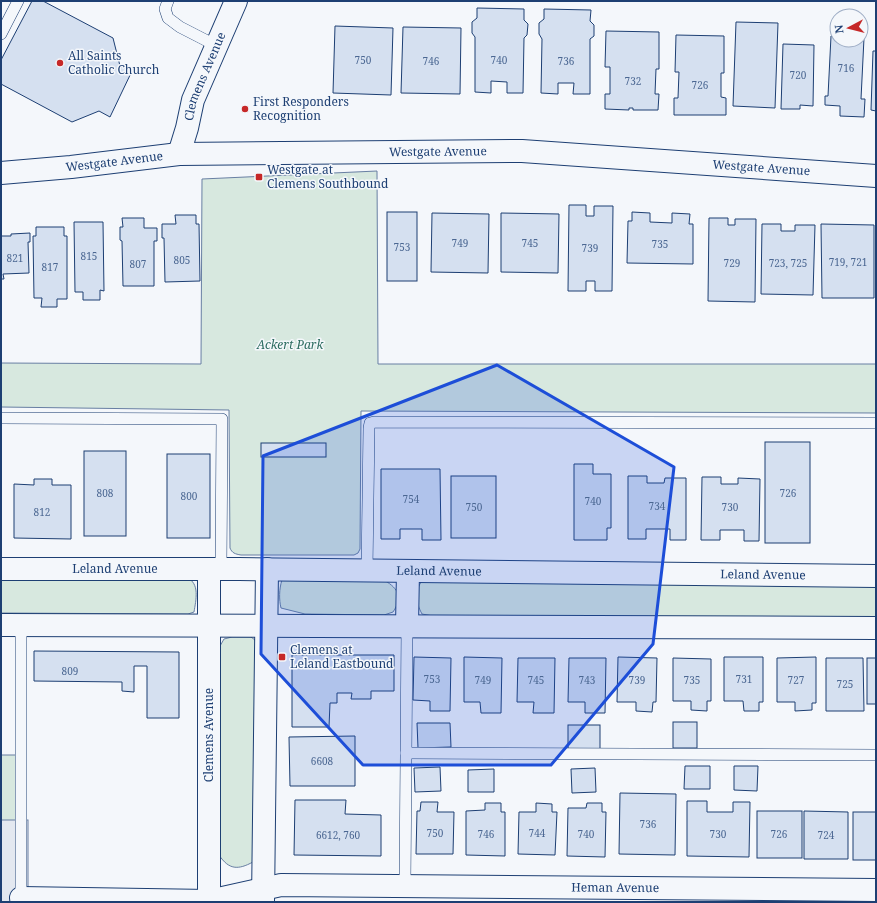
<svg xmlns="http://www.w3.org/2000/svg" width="877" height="903" font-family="'Noto Serif',serif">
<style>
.green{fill:#d7e8df;stroke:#687fa3}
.parking{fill:#e3e8f0;stroke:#687fa3}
.building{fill:#d5e0f0;stroke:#1d3f73}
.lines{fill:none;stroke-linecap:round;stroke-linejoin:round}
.lane-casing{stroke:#1d3f73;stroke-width:12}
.street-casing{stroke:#1d3f73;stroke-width:24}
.lane{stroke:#f4f7fb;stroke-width:11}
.street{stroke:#f4f7fb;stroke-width:22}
.marked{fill:#1d4ed8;fill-opacity:0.2;stroke:#1d4ed8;stroke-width:3;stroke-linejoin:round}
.poi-dot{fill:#c62828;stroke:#f4f7fb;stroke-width:1.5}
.labels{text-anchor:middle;stroke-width:3;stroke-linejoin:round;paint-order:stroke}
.number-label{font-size:10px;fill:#4b6792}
.poi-label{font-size:12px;fill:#1d3f73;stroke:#f4f7fb;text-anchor:start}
.street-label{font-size:12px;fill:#1d3f73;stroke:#f4f7fb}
.park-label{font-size:12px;font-style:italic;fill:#2c6c60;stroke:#f4f7fb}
</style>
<rect width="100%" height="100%" fill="#f4f7fb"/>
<g class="green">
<path d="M377,171L378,364H876V413L361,411L360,549L358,553L354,555H241C235,554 232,553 230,548L229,410L1,407V363L201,364L202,179Z"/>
<path d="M1,576L187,578C200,583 196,600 194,612L188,614L1,613Z"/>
<path d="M289,577L382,579C397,587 404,596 393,612L384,615L305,614L281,608C279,600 279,589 282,580Z"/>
<path d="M422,581H876V619L433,616L422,614C416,603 414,591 422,581Z"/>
<path d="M232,637H251L255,640L257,647L253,862C238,870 229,870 219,855L220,646L224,639Z"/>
<rect x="1" y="755" width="15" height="147"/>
</g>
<rect class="parking" x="1" y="820" width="27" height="82"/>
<g class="building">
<polygon points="32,1 43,1 113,38 120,66 132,71 110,117 99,111 72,122 1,84 1,60"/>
<polygon points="477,8 524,9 524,20 528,24 527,35 524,38 523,93 507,93 507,82 491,81 491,93 475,92 475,37 472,33 472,22 477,18"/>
<polygon points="544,9 591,10 590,21 594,25 594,36 590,39 590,94 573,94 574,83 558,83 558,94 541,93 542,39 539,34 539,23 544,19"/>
<polygon points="736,22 778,23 775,108 733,106"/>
<polygon points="335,26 393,28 391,95 333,93"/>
<polygon points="403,27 461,28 460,94 401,93"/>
<polygon points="606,31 659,32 659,69 656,69 655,94 659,94 658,110 633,110 633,108 629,108 629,110 605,109 605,94 610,94 610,67 605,67"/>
<polygon points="676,35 724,36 724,73 721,73 721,97 726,98 726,115 674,115 674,98 678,98 679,72 675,72"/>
<polygon points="831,36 837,37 837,40 861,40 861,38 864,38 861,99 865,99 864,117 840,116 840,106 825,105 825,96 828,96"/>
<polygon points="783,44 814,45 813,106 800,105 800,109 781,109"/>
<polygon points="873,51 876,51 876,111 871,110"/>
<polygon points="569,205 586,205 586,216 594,216 594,206 613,206 612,291 595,291 595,281 586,281 586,291 568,291"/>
<rect x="387" y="212" width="30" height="69"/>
<polygon points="632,212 650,213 650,222 672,223 672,213 690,214 689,224 693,224 693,264 627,263 628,221 632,221"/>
<polygon points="432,213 489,214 488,273 431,272"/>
<polygon points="501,213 559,214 558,273 501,272"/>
<polygon points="175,215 196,215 196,224 199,224 200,281 165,282 164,238 162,238 162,224 176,224"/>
<polygon points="122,218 144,218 144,228 157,228 157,241 154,241 154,286 123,286 122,241 120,240 120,227 123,227"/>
<polygon points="709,218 728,218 728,225 735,225 735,219 756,219 755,302 708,301"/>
<polygon points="74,222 103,222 104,291 100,290 100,300 83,300 83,292 75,292"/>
<polygon points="762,224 781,224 781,231 795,231 795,225 815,225 813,295 761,294"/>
<polygon points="821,224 874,225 874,298 822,298"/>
<polygon points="36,227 64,227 64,236 67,236 67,299 57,299 57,307 41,307 42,298 34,298 33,236 36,236"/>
<polygon points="30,233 30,242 28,242 29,273 3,274 4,279 1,279 1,236 11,236 11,234"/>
<rect x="765" y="442" width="45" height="101"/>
<rect x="261" y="443" width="65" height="14"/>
<rect x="84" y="451" width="42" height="85"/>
<rect x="167" y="454" width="43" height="84"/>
<polygon points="574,464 593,464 593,474 611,474 611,528 607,528 607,540 574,540"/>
<polygon points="381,469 440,469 441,540 422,540 422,529 400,529 400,539 381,539"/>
<rect x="451" y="476" width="45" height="62"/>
<polygon points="628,476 647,476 647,483 664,483 665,478 686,478 686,540 670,540 670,529 646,529 646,539 628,539"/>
<polygon points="702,477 721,477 721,484 738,484 738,478 760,479 759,541 744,541 744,530 720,530 720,540 701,540"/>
<polygon points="34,479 52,479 52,485 71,485 71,539 14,538 14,484 34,485"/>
<polygon points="34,651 179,652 179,718 147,718 147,666 134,666 134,692 122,691 122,682 34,681"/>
<polygon points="292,655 394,655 394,691 371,691 371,699 351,699 352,693 337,693 337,703 330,703 329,727 292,727"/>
<polygon points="414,657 451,658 450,711 430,711 430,701 413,700"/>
<polygon points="464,657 502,658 501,713 481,713 480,702 464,702"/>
<polygon points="618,657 657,658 656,702 653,702 652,712 636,711 636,702 617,702"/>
<polygon points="724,657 763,657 763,702 759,702 759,711 744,711 743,701 724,701"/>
<polygon points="816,657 816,703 812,703 812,710 795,711 795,702 777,702 777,658"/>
<polygon points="518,658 555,658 554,713 533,713 534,702 517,702"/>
<polygon points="569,658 606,658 605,713 585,713 585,702 568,702"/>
<polygon points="673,658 711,659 711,701 707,701 707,711 691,710 691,701 673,701"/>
<polygon points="826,658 863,658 864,711 826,711"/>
<rect x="867" y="658" width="9" height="46"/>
<rect x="673" y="722" width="24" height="26"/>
<polygon points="417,723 450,723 451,747 418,748"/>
<rect x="568" y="725" width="32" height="24"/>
<polygon points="355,736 355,786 290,786 289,737"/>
<polygon points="685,766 710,766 710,789 684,789"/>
<polygon points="734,766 758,766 757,791 734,790"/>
<polygon points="440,767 441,791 415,792 414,768"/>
<polygon points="595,768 596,792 572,793 571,769"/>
<polygon points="494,769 494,792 468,792 468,770"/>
<polygon points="620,793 676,794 675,855 619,854"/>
<polygon points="295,800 346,800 345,814 381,815 381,856 294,855"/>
<polygon points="687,801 707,801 707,812 733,812 733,802 750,802 749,857 687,856"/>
<polygon points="421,802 438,802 437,812 454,812 453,854 416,854 417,811 420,811"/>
<polygon points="485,803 501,803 501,812 505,812 505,856 466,855 466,811 485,810"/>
<polygon points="536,803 552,804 552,812 557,812 555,855 518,854 519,812 536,812"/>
<polygon points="587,803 602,803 602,812 606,812 605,857 567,856 568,808 586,808"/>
<rect x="757" y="811" width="45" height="47"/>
<polygon points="804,811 848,812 848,859 804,859"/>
<rect x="853" y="812" width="23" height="48"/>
</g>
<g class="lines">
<defs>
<g id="lane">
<polyline points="168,1 165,9 168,18 180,27 217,46"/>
<polyline points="1,34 18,1"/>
<polyline points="1,418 222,419 221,569"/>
<polyline points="367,570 369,428 370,423 374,422 876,423"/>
<polyline points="21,625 21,898"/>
<polyline points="406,753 876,755"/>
<polyline points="405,886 407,626"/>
</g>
<g id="street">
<path id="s1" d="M179,154L187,128L193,100L236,1"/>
<path id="s2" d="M1,173L71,167L179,154L522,151L876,176"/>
<path id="s3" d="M1,569H239L876,576"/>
<polyline points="1,625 876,628"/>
<polyline points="407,626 408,571"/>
<path id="s4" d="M21,898L209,901L281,885L876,890"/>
<polyline points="209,902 209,569"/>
<polyline points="263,902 267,569"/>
</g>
</defs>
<use href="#lane" class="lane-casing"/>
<use href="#street" class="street-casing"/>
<use href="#lane" class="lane"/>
<use href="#street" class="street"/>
</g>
<path class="marked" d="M497,365L674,467L653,644L551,765H363L261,654L263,456Z"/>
<g class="poi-dot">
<circle cx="60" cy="63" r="4"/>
<circle cx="245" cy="109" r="4"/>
<rect x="255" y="173" width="8" height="8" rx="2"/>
<rect x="278" y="653" width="8" height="8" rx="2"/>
</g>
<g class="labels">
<g class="number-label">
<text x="363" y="64">750</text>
<text x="499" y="64">740</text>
<text x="431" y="65">746</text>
<text x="566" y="65">736</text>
<text x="846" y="72">716</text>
<text x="798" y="79">720</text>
<text x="633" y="85">732</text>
<text x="700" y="89">726</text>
<text x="460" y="247">749</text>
<text x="530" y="247">745</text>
<text x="660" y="248">735</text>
<text x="402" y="251">753</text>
<text x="590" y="252">739</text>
<text x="89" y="260">815</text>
<text x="15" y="262">821</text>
<text x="182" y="264">805</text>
<text x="848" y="266">719, 721</text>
<text x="732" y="267">729</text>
<text x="788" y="267">723, 725</text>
<text x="138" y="268">807</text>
<text x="50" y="271">817</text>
<text x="105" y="497">808</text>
<text x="788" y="497">726</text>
<text x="189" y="500">800</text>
<text x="411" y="503">754</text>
<text x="593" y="505">740</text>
<text x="657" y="510">734</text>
<text x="474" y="511">750</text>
<text x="730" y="511">730</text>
<text x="42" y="516">812</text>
<text x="70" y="675">809</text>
<text x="432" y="683">753</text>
<text x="744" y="683">731</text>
<text x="483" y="684">749</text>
<text x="536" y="684">745</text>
<text x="587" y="684">743</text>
<text x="637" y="684">739</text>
<text x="692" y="684">735</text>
<text x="796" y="684">727</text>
<text x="845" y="688">725</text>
<text x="322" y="765">6608</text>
<text x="648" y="828">736</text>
<text x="435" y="837">750</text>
<text x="537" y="837">744</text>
<text x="486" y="838">746</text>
<text x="586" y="838">740</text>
<text x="718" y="838">730</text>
<text x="779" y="838">726</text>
<text x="338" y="839">6612, 760</text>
<text x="826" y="839">724</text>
</g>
<g class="poi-label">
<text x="68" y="60">All Saints<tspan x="68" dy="14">Catholic Church</tspan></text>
<text x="253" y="106">First Responders<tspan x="253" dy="14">Recognition</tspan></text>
<text x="267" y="174">Westgate at<tspan x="267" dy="14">Clemens Southbound</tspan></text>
<text x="290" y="654">Clemens at<tspan x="290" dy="14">Leland Eastbound</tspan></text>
</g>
<g class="street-label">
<text dy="4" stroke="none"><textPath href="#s1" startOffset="82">Clemens Avenue</textPath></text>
<text dy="4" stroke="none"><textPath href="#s2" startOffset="438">Westgate Avenue</textPath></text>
<text dy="4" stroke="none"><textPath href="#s2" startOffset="114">Westgate Avenue</textPath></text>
<text dy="4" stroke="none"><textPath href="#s2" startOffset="762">Westgate Avenue</textPath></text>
<text dy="4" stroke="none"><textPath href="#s3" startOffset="114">Leland Avenue</textPath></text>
<text dy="4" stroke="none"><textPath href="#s3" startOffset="438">Leland Avenue</textPath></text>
<text dy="4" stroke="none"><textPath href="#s3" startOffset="762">Leland Avenue</textPath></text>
<text transform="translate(209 735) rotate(-90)" y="4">Clemens Avenue</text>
<text dy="4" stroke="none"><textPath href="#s4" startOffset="596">Heman Avenue</textPath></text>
</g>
<g class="park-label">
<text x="290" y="349">Ackert Park</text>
</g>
</g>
<rect width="877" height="903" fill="none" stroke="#1d3f73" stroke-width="4"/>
<g transform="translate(849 28) rotate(263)"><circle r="19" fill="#f4f7fb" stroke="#9eadc5"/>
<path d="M0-3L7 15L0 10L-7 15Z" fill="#c62828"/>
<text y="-6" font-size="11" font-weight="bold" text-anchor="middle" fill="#1d3f73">N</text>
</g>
</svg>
